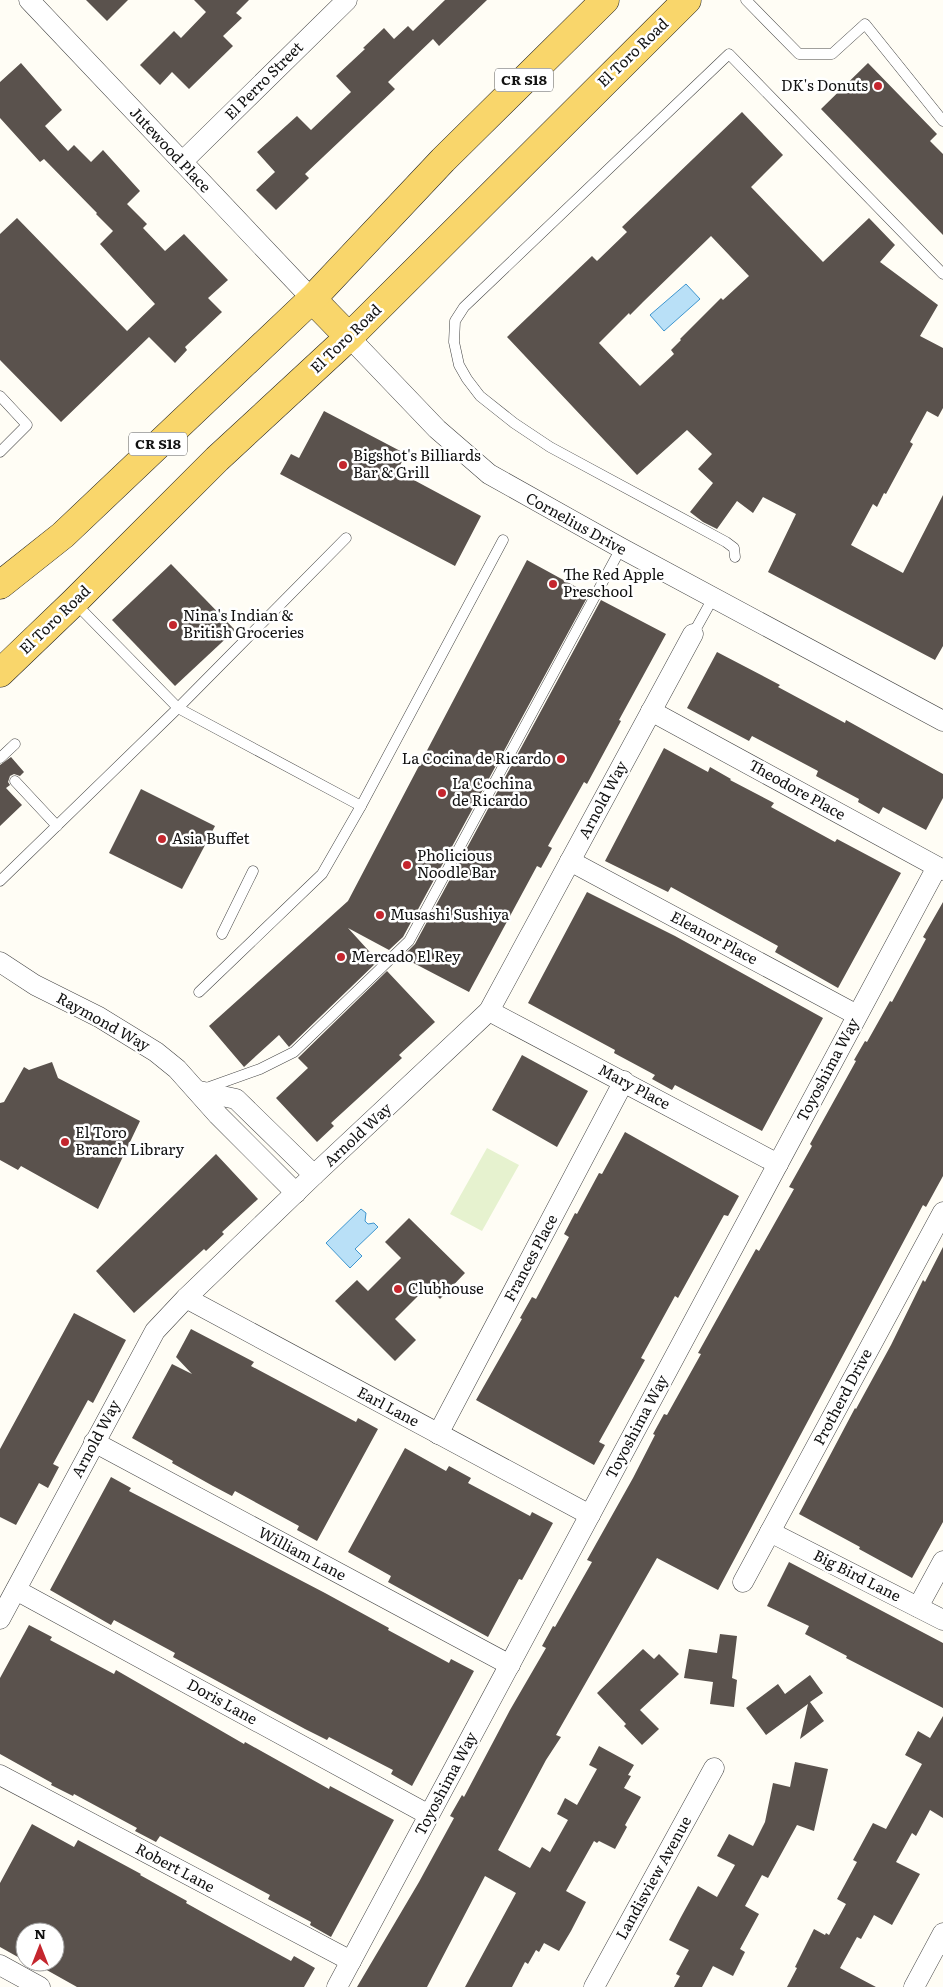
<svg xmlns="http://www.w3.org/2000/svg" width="943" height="1987" font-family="Literata,serif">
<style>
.pitch{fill:#e6f2cf}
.water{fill:#b9e0f7;stroke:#3f96cf}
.building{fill:#5a524d;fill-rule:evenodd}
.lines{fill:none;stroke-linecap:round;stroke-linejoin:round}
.service-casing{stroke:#444;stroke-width:11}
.minor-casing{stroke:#444;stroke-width:21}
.primary-casing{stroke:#222;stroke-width:29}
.service{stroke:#fff;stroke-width:10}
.minor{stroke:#fff;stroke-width:20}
.primary{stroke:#f9d66b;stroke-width:28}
.poi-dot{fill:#c4262e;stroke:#fff;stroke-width:2}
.labels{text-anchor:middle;stroke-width:5;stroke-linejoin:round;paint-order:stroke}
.shield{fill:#fff;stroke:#585858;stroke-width:1}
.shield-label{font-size:14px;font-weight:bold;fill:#111}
.street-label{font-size:15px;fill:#111;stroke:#fff}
.poi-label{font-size:15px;fill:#111;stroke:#fff;text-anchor:start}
</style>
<rect width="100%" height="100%" fill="#fffdf5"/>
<polygon class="pitch" points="487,1148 519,1165 482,1231 450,1214"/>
<g class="water">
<polygon points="686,284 700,299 664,331 650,315"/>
<polygon points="361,1209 366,1213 365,1221 368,1224 374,1223 378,1227 355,1249 362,1256 350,1268 326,1243"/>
</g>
<g class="building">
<polygon points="86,0 128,0 107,21"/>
<polygon points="194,0 249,0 236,13 242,18 223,36 233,46 189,89 172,72 160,85 140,65 174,31 181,38 206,12"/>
<polygon points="445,0 487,0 439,46 433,39 388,82 395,89 305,174 309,178 276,210 256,190 275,172 257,152 297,116 311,130 351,92 336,76 365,49 363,48 384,28 394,39 408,26 413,31"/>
<polygon points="21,63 62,110 45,126 68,151 74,145 91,162 103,150 140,191 127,204 147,224 143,228 165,251 184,234 228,280 208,298 222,312 185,347 187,350 175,363 149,337 61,422 0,360 0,234 17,218 127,331 155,304 100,244 113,231 96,214 97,213 44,159 40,162 0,118 0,82"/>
<polygon points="868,63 937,134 930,141 943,154 943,235 821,109"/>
<path d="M742,112L783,155L751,187L823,262L869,218L895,245L880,262L938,305L920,336L943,348V408L938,417L927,411L910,442L913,444L886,494L884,493L877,507L873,504L851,545L903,573L943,495V646L935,660L768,572L796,514L763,497L753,513L737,501L717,529L703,522L690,512L713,483L698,469L712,454L687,430L637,475L507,337L592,256L597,261L627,232L622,227ZM711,236L749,276L723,300L721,298L680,339L681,340L671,350L674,354L640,386L599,343L629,313L630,315L643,302Z"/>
<polygon points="324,411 406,454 397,471 481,516 455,566 280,474 291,454 299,458"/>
<polygon points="527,560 589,594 403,937 389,950 348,928 378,961 290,1046 289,1047 279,1035 244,1067 209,1026 348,901"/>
<polygon points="171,564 235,630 175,686 112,620"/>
<polygon points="601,600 666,634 619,720 621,721 587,784 584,782 548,846 552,848 541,868 537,866 469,992 402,957 415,944"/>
<polygon points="717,652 780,685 778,687 845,723 846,720 943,774 943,798 926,830 883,807 879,814 858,802 859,799 816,776 818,771 752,736 749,741 687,708"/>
<polygon points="664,748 708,772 710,767 731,779 730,780 774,803 771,807 835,842 837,839 901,873 838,988 775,952 778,946 671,887 668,892 605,861"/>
<polygon points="11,757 24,772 20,776 14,774 10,776 8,782 10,785 6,788 22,805 0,826 0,765"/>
<polygon points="141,789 215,826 182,889 109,853"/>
<polygon points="587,892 675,936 823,1018 762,1131 675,1085 672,1090 652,1079 655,1075 614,1053 615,1050 528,1003"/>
<polygon points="943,902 943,1176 926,1207 923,1205 718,1590 657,1558 556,1735 561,1737 546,1760 498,1850 530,1868 542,1847 550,1852 568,1820 557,1814 565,1798 577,1805 597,1769 589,1765 599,1746 634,1765 628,1775 631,1776 624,1788 641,1797 625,1825 627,1827 615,1849 599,1841 597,1843 594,1841 566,1891 586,1902 571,1931 559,1951 544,1943 539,1952 536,1950 528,1964 525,1962 512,1987 465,1987 516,1893 485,1876 427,1987 357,1987 419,1882 454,1818 450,1816 462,1795 464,1797 510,1710 546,1648 542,1646 553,1626 555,1627 592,1562 587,1560 633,1478 655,1435 653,1434 664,1414 667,1415 701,1354 698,1353 756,1249 759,1251 794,1189 789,1187 812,1146 810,1144 856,1061 854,1060 865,1041 867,1042 890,1001 892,1002 926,939 923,937"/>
<polygon points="387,971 435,1022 399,1055 402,1058 331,1123 334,1126 317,1142 276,1098 308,1068 298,1058"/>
<polygon points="522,1055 588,1091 557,1147 492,1110"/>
<polygon points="52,1062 58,1078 140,1121 98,1209 21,1166 18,1170 0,1160 0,1103 4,1102 24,1067 29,1070"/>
<polygon points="625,1132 739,1196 728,1216 724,1215 678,1298 675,1296 641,1358 645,1360 599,1442 605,1445 594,1465 476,1400 522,1319 520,1318 532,1297 536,1299 569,1237 564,1234 575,1213 577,1214 599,1173 602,1174"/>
<polygon points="216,1154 258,1199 222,1232 224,1234 206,1251 204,1249 134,1313 96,1271"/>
<polygon points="409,1218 465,1273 440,1299 428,1286 395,1319 416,1340 395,1361 335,1301 357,1280 368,1291 401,1258 385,1242"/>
<polygon points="943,1247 943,1522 912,1578 859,1549 860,1547 799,1514 855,1408 856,1409 891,1345 923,1280 925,1282"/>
<polygon points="74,1313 126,1340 93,1403 88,1400 53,1464 59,1467 48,1488 39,1483 16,1525 0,1517 0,1449"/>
<polygon points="191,1329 254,1362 251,1366 356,1422 358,1418 378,1429 317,1541 297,1530 299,1526 235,1491 232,1496 213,1486 172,1463 173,1461 132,1438 172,1364 192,1374 176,1357"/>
<polygon points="405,1448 446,1471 449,1466 471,1478 468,1483 530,1516 532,1512 553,1523 522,1580 519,1579 488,1637 388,1582 391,1576 348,1552"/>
<polygon points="111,1477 131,1488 129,1491 325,1593 389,1628 388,1630 449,1663 451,1659 474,1671 412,1786 391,1774 393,1770 329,1737 327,1740 305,1729 173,1657 175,1653 114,1620 111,1625 50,1590"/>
<polygon points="789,1562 943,1643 943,1708 846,1658 847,1656 805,1634 809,1626 767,1606"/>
<polygon points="29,1625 52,1637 50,1640 114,1674 116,1670 244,1744 245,1742 329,1789 330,1786 394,1820 331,1937 310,1925 311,1922 268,1899 270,1895 160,1836 156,1842 135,1831 137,1828 74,1794 73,1796 51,1785 52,1783 0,1754 0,1678"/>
<polygon points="720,1634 737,1636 732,1678 737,1680 734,1707 710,1704 713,1682 684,1678 689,1649 717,1653"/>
<polygon points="643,1649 654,1659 659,1654 679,1674 640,1710 659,1729 642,1745 624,1726 626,1724 597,1693"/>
<polygon points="810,1675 823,1693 810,1702 824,1721 800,1739 808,1704 766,1735 746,1708 778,1684 785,1694"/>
<polygon points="943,1716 943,1818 930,1810 916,1836 912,1833 896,1862 920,1874 892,1925 874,1915 861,1939 857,1937 840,1968 876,1987 787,1987 797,1968 795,1967 814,1929 825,1935 826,1933 829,1935 846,1904 837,1899 857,1862 853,1860 873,1823 886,1829 922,1764 905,1755 918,1731 930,1738"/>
<polygon points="795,1762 828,1769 814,1831 797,1825 768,1878 762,1875 745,1906 759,1914 740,1949 745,1952 733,1976 713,1966 702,1987 674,1987 680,1976 676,1974 689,1950 669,1940 681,1917 698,1886 717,1897 735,1865 717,1856 729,1834 753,1846 765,1822 773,1783 790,1787"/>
<polygon points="32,1824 74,1847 78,1840 141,1874 140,1875 187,1901 186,1903 229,1927 291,1961 294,1956 315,1968 304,1987 77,1987 36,1964 35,1966 28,1962 55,1962 55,1932 25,1932 25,1961 0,1947 0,1883"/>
</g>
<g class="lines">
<defs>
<g id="service">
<polyline points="746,0 799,54 832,54 865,24 943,121"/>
<polyline points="0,396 27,425 0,452"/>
<polyline points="735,557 734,548 726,542 550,447 514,423 480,396 467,379 459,365 454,342 455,321 464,307 729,54 943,274"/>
<polyline points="76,604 178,708 361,806"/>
<polyline points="693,634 713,598"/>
<polyline points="0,758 15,744"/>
<polyline points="15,781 57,826"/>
<polyline points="0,881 178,708 346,538"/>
<polyline points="222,934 253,871"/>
<polyline points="199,992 322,874 361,806 503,540"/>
<polyline points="204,1089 260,1069 294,1052 409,941 621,548"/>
</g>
<g id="minor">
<polyline points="29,0 312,299"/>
<polyline points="182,162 347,0"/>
<polyline points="349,337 437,429 489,474 621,548 943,721"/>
<polyline points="651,711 943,870"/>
<polyline points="570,861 857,1015"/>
<polyline points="0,962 35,985 99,1017 156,1052 177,1069 218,1115 296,1193"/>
<polyline points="489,1011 778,1164"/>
<polyline points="199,1091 236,1099 314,1175"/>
<polyline points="186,1298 590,1515"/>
<polyline points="438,1434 624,1081"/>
<polyline points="94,1442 510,1665"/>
<polyline points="770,1532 943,1620"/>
<polyline points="743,1582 943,1212"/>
<polyline points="16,1590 429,1815"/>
<polyline points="918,1607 943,1561"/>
<polyline points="0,1619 155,1331 186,1298 314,1175 489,1011 693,634"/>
<polyline points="0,1775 351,1961"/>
<polyline points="0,1965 40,1987"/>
<polyline points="337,1987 937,867"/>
<polyline points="594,1987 714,1768"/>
<polyline points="914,1987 943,1933"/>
</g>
<g id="primary">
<polyline points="312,299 349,337"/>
<polyline points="0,585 63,535 312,299 443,160 605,0"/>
<polyline points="0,673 74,602 217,459 349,337 687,0"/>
</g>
</defs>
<use href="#service" class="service-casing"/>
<use href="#minor" class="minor-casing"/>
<use href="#primary" class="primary-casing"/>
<use href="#service" class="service"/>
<use href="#minor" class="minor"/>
<use href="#primary" class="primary"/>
</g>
<g class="poi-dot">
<circle cx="878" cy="86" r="5"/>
<circle cx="343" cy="465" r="5"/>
<circle cx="553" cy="584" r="5"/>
<circle cx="173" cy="625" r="5"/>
<circle cx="561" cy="759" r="5"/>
<circle cx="442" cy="793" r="5"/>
<circle cx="162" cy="839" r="5"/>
<circle cx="407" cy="865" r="5"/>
<circle cx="380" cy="915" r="5"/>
<circle cx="341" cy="957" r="5"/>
<circle cx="65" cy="1142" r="5"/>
<circle cx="398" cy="1289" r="5"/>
</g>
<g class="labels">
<g class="shield">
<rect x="495" y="68.5" width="58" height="23" rx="4"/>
<rect x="129" y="432.5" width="58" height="23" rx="4"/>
</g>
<g class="shield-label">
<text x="524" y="85">CR S18</text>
<text x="158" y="449">CR S18</text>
</g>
<g class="street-label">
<text transform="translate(633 53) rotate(-44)" y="5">El Toro Road</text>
<text transform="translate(264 81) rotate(-45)" y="5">El Perro Street</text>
<text transform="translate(170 150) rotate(47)" y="5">Jutewood Place</text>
<text transform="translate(346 339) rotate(-44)" y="5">El Toro Road</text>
<text transform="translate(576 524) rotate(29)" y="5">Cornelius Drive</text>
<text transform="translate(55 620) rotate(-44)" y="5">El Toro Road</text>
<text transform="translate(797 790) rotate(29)" y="5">Theodore Place</text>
<text transform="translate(603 800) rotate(-62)" y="5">Arnold Way</text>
<text transform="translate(714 938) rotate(28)" y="5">Eleanor Place</text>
<text transform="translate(103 1022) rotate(29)" y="5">Raymond Way</text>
<text transform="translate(828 1070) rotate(-62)" y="5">Toyoshima Way</text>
<text transform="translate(634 1087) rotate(28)" y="5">Mary Place</text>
<text transform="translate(358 1135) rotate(-43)" y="5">Arnold Way</text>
<text transform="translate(531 1258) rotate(-62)" y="5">Frances Place</text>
<text transform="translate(843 1397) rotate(-62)" y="5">Protherd Drive</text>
<text transform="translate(388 1407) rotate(28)" y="5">Earl Lane</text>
<text transform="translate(637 1427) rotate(-62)" y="5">Toyoshima Way</text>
<text transform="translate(96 1439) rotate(-62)" y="5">Arnold Way</text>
<text transform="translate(302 1554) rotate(28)" y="5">William Lane</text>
<text transform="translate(857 1576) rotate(27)" y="5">Big Bird Lane</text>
<text transform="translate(222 1702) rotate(29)" y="5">Doris Lane</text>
<text transform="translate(446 1784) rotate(-62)" y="5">Toyoshima Way</text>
<text transform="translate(175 1868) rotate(28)" y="5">Robert Lane</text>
<text transform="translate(654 1878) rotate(-61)" y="5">Landisview Avenue</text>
</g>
<g class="poi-label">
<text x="868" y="91" text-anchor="end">DK's Donuts</text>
<text x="353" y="461">Bigshot's Billiards<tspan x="353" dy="17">Bar &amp; Grill</tspan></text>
<text x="563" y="580">The Red Apple<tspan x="563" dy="17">Preschool</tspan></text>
<text x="183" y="621">Nina's Indian &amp;<tspan x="183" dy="17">British Groceries</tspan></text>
<text x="551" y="764" text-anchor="end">La Cocina de Ricardo</text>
<text x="452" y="789">La Cochina<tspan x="452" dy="17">de Ricardo</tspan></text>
<text x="172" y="844">Asia Buffet</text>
<text x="417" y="861">Pholicious<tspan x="417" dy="17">Noodle Bar</tspan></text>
<text x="390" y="920">Musashi Sushiya</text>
<text x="351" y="962">Mercado El Rey</text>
<text x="75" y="1138">El Toro<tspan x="75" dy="17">Branch Library</tspan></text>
<text x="408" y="1294">Clubhouse</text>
</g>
</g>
<g transform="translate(40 1947)"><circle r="24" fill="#ffffff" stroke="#a0a0a0"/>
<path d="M0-4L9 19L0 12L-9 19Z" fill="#c4262e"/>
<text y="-8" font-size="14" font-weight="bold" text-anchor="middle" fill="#111111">N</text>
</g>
</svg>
